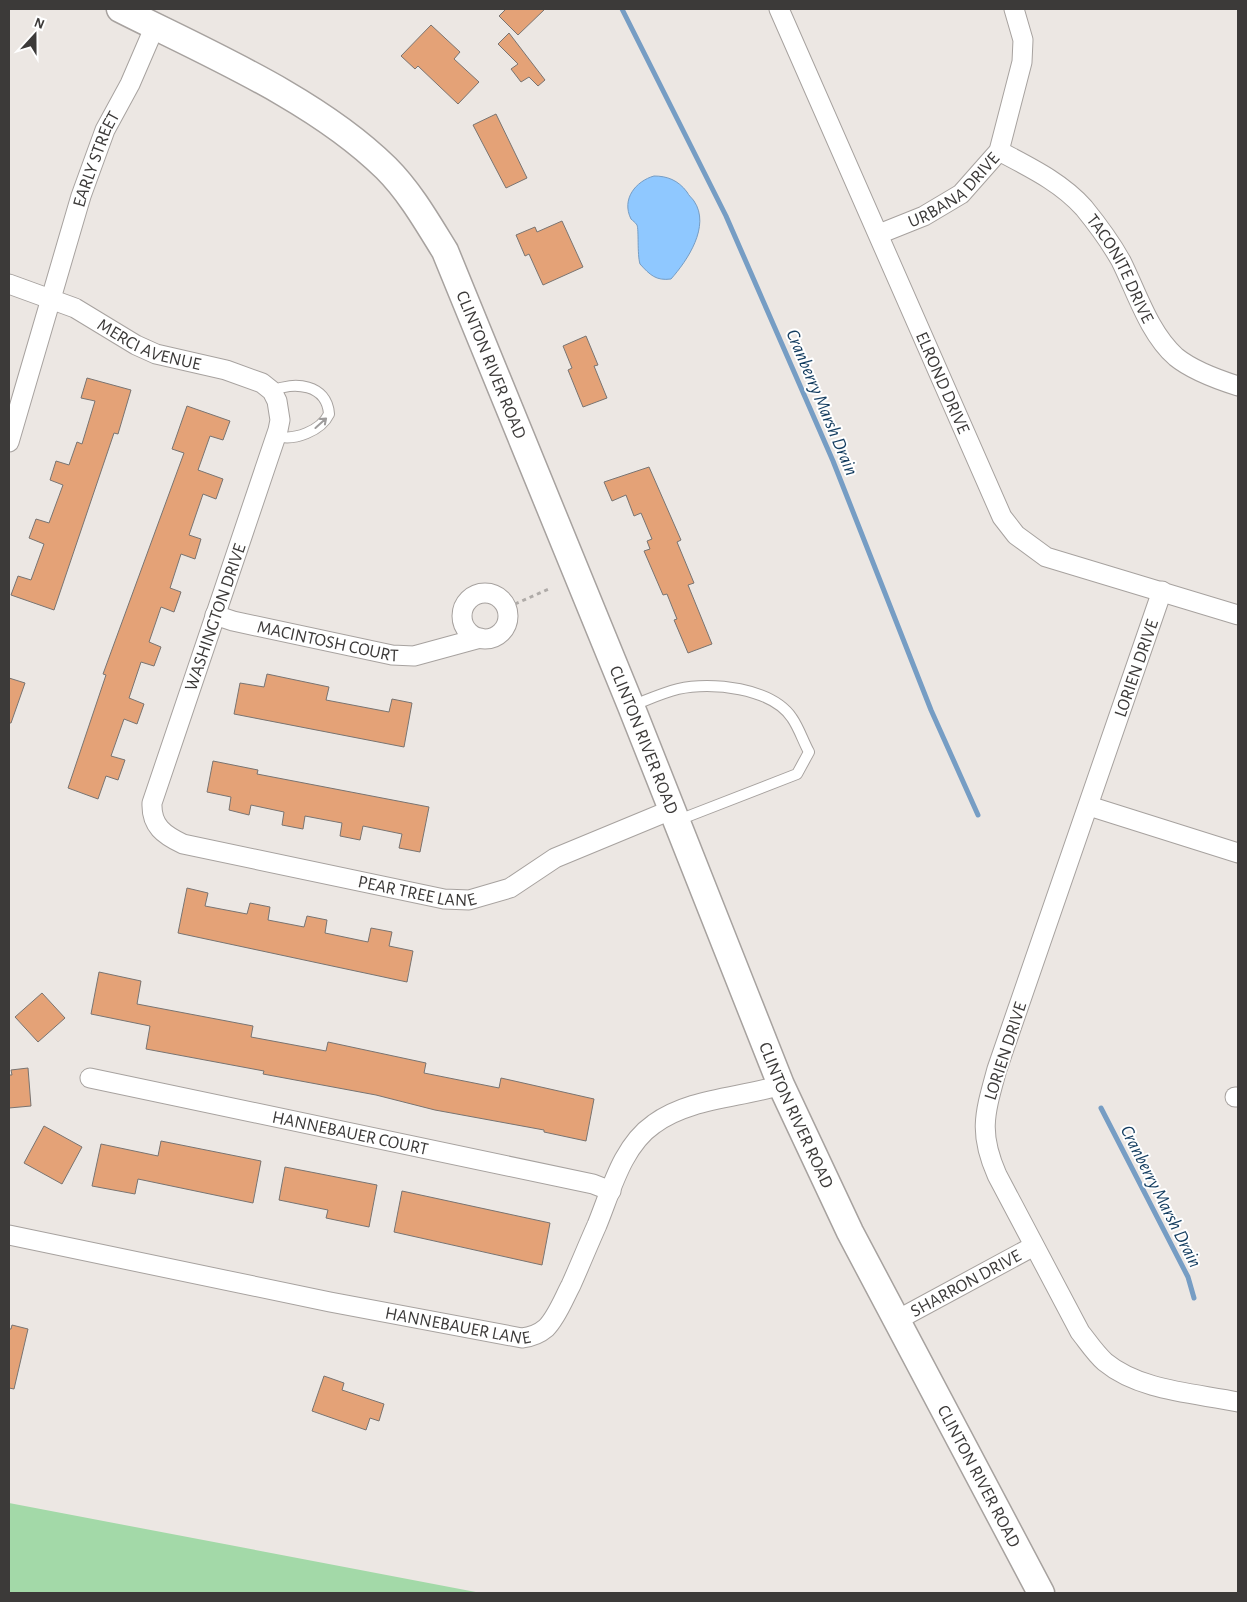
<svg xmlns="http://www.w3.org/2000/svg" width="1247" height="1602" font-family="'Alegreya Sans',sans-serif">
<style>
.green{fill:#a3d9a8}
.water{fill:#8fc8ff;stroke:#769dc4}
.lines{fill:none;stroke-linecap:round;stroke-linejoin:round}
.stream{stroke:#769dc4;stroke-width:5}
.building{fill:#e4a277;stroke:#797471}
.lane-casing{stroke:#a7a29f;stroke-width:12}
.street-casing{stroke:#a7a29f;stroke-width:21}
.secondary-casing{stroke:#a7a29f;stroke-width:29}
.path{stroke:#afaba8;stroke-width:3;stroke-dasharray:4 4;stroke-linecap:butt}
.lane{stroke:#fff;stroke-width:10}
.street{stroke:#fff;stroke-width:19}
.secondary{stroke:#fff;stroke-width:26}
.oneway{stroke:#9e9c9c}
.labels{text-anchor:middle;stroke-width:4;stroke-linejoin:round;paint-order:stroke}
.street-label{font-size:18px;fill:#3c3a39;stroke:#fff}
.water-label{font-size:19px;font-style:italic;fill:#133c5f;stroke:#fff}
</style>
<rect width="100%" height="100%" fill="#ece7e3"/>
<polygon class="green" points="9,1503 481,1593 9,1593"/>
<path class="water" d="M654,176C667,176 678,180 687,192C689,196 692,198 694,201C711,226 687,261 671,279C656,281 650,275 640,264C637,254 639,230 637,225C635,222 633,221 631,219C621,199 636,181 654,176Z"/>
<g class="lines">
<g class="stream">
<polyline points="622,9 726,216 833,461 931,710 978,815"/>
<polyline points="1101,1108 1188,1277 1194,1298"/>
</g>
</g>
<g class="building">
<polygon points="506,9 545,9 518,35 499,16"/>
<polygon points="431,25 460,52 454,59 479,82 458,104 418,66 415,69 401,56"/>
<polygon points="509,33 545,80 538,86 529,77 521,82 511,69 518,64 498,44"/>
<polygon points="496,114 527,178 506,188 473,125"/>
<polygon points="562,221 583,267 543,285 529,254 525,256 516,235 535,227 537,232"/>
<polygon points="586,336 598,365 594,366 607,398 583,407 568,370 572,368 563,346"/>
<polygon points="87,378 131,390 118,434 114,433 54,610 11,595 18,576 31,580 44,544 29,538 36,519 49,523 63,485 50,480 56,461 69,465 77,442 82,444 95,401 81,398"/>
<polygon points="187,406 230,421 223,440 210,436 198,470 223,479 216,499 203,494 189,535 201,539 195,559 181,554 170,588 181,592 174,612 161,607 149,642 161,647 154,666 141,662 129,698 144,704 137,724 124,719 111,756 125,760 118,780 106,776 98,799 68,788 106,675 103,674 184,453 172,449"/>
<polygon points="649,467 681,540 677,542 694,583 688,585 712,644 688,653 674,620 677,619 667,594 663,595 644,551 650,549 647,541 652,539 641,513 634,516 626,495 612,501 604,482"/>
<polygon points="267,674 329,687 326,700 389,712 392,699 412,703 404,747 234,714 240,683 264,687"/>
<polygon points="9,678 25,683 11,723 9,723"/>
<polygon points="213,761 258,770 257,774 429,807 420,852 399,848 402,834 363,826 360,840 340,836 342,823 305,816 303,829 282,825 284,812 251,805 249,815 229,810 231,797 207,792"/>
<polygon points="187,888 208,893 205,906 247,914 250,903 270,907 268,920 304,927 307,916 327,920 325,933 368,942 371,928 392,932 389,946 413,951 407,982 178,933"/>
<polygon points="99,972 141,981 137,1004 253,1026 251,1037 326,1051 328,1042 426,1063 424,1073 499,1088 501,1078 594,1099 586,1141 544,1132 544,1130 435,1110 376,1095 263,1074 264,1071 146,1049 150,1026 91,1014"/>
<polygon points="42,993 65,1018 38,1042 15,1017"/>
<polygon points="28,1068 31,1106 9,1108 9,1075 12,1075 11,1070"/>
<polygon points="44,1126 82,1147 62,1184 24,1163"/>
<polygon points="161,1141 261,1161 253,1203 138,1179 135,1194 92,1186 101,1144 158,1156"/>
<polygon points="285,1167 377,1185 369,1227 326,1218 328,1210 279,1200"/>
<polygon points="402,1191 550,1223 542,1265 394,1232"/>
<polygon points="12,1325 28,1329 14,1389 9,1388 9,1329 11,1329"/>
<polygon points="324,1376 344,1383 342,1390 384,1404 379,1421 370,1418 366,1430 312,1411"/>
</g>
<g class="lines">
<defs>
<g id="lane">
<path d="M272,391C294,381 327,384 329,414C321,431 294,441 277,436"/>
<path d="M631,706C647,700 662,693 678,689C711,681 772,688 792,718C799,728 803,741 809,752L797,774L676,821"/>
</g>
<g id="street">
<path id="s1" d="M779,9L1002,517L1016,535L1046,557L1238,615"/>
<path id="s2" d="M999,151C1029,167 1061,182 1084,208C1097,224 1111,243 1121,261C1137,293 1149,333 1176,357C1192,370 1219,380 1238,386"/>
<path id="s3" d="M879,234L924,216L961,194L999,151L1022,62L1023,40L1014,9"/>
<path id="s4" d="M9,284L75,308L136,345L156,354L226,370L262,383L272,391L277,401L280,420L278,430L152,803C151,826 164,835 183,844L444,899L469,900L510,888L555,858L671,810"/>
<path id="s5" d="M9,442L81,196L105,130L130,84L155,26"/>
<path d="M1162,591L997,1069C985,1113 978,1132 997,1175L1080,1332C1088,1342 1095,1353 1105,1362C1140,1391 1195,1393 1238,1402"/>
<circle cx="485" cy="616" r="23"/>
<path id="s6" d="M215,615L233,621L392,655L414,656L480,638"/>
<polyline points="1089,806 1238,853"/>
<path id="s7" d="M90,1078L593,1184L611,1191"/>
<polyline points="1235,1097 1238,1097"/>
<path id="s8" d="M9,1235L330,1302L522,1338C531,1337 539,1334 546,1328C557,1317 564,1298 571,1285C580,1265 588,1245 597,1225C611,1191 622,1146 654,1124C689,1098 740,1098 781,1085"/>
<path id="s9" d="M897,1320L1034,1246"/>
</g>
<g id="secondary">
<path id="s10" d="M120,9C207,53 316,99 386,168C410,192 427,222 445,251L631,706L781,1085L850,1232L1041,1593"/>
</g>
</defs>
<use href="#lane" class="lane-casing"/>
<use href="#street" class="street-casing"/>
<use href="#secondary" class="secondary-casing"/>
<polyline class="path" points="515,604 551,588"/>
<use href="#lane" class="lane"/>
<use href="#street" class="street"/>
<use href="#secondary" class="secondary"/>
</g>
<defs><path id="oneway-shaft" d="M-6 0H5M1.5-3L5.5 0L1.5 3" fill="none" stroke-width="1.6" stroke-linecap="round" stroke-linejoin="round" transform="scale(1.25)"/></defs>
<use class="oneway" href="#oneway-shaft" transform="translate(321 423) rotate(-42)"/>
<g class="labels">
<g class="street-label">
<text dy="6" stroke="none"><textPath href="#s5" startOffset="296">EARLY STREET</textPath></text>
<text dy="6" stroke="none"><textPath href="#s3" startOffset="88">URBANA DRIVE</textPath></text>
<text dy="6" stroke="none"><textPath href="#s2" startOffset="174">TACONITE DRIVE</textPath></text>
<text dy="6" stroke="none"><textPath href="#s4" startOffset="154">MERCI AVENUE</textPath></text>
<text dy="6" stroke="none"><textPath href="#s10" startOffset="536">CLINTON RIVER ROAD</textPath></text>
<text dy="6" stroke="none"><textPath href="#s1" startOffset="408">ELROND DRIVE</textPath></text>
<text transform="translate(215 617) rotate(-71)" y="6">WASHINGTON DRIVE</text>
<text dy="6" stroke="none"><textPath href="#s6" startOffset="116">MACINTOSH COURT</textPath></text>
<text transform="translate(1136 668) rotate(-71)" y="6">LORIEN DRIVE</text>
<text dy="6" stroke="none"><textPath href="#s10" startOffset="941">CLINTON RIVER ROAD</textPath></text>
<text dy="6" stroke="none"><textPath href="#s4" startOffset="1015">PEAR TREE LANE</textPath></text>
<text transform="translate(1005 1051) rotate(-72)" y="6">LORIEN DRIVE</text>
<text dy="6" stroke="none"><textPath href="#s10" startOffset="1346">CLINTON RIVER ROAD</textPath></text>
<text dy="6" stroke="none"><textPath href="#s7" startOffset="266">HANNEBAUER COURT</textPath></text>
<text dy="6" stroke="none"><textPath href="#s9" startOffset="78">SHARRON DRIVE</textPath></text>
<text dy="6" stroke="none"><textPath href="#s8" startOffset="458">HANNEBAUER LANE</textPath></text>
<text dy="6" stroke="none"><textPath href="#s10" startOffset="1751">CLINTON RIVER ROAD</textPath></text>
</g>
<g class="water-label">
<text transform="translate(823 402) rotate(67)" y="7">Cranberry Marsh Drain</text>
<text transform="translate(1162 1196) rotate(63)" y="7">Cranberry Marsh Drain</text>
</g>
</g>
<rect width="1247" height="1602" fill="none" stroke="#3c3a39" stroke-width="20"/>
<g transform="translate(35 35) rotate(21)" stroke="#ffffff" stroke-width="4" paint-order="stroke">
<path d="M0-4L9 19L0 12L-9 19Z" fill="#3c3a39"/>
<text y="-8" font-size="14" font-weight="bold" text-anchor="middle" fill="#3c3a39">N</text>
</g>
</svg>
